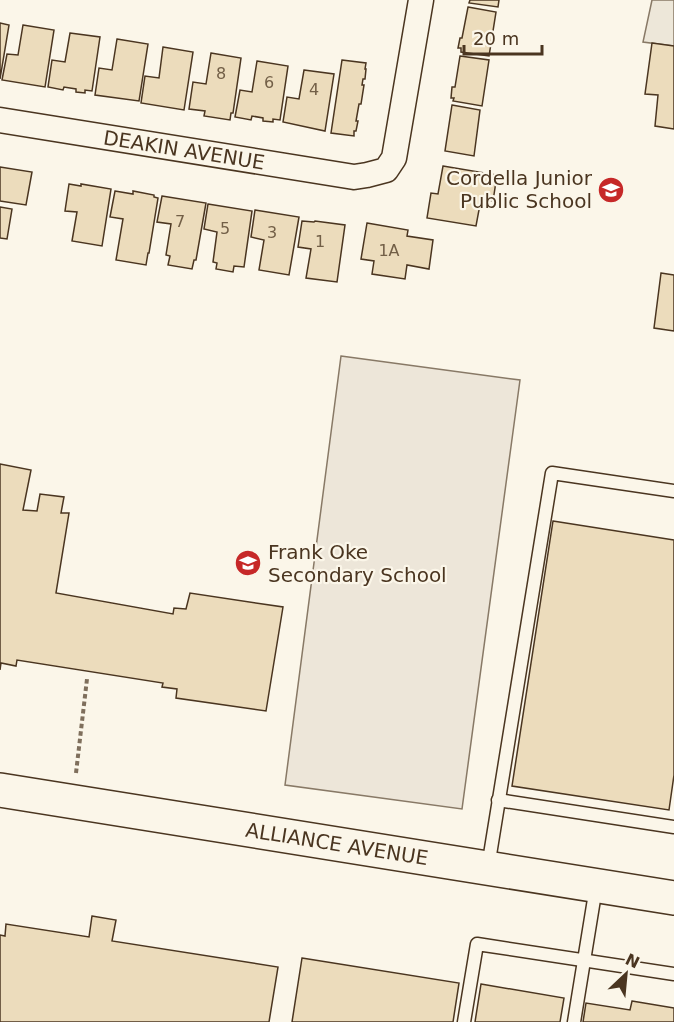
<svg xmlns="http://www.w3.org/2000/svg" width="674" height="1022" font-family="'DejaVu Sans',sans-serif">
<style>
.green{fill:#ede6d9;stroke:#887966;stroke-width:1.5}
.parking{fill:#ede7d9;stroke:#887966;stroke-width:1.5}
.building{fill:#ecdcbc;stroke:#4a3520;stroke-width:1.5}
.lines{fill:none;stroke-linecap:round;stroke-linejoin:round}
.lane-casing{stroke:#4a3520;stroke-width:15}
.street-casing{stroke:#4a3520;stroke-width:27}
.secondary-casing{stroke:#4a3520;stroke-width:36}
.path{stroke:#7f6f5c;stroke-width:4;stroke-dasharray:4.5 3;stroke-linecap:butt}
.lane{stroke:#fbf6e9;stroke-width:12}
.street{stroke:#fbf6e9;stroke-width:24}
.secondary{stroke:#fbf6e9;stroke-width:33}
.labels{text-anchor:middle;stroke-width:4.5;stroke-linejoin:round;paint-order:stroke}
.number-label{font-size:16px;fill:#725f47}
.street-label{font-size:20px;fill:#4a3520;stroke:#fbf6e9}
.poi-label{font-size:20px;fill:#4a3520;stroke:#fbf6e9;text-anchor:end}
</style>
<rect width="100%" height="100%" fill="#fbf6e9"/>
<polygon class="green" points="341,356 520,380 462,809 285,785"/>
<polygon class="parking" points="652,0 674,0 674,46 643,42"/>
<g class="building">
<polygon points="470,0 499,0 498,7 469,3"/>
<polygon points="468,7 496,12 489,56 461,52 461,48 458,48 460,38 462,38"/>
<polygon points="0,23 9,25 0,79"/>
<polygon points="23,25 54,30 45,87 2,80 7,54 18,55"/>
<polygon points="70,33 100,37 92,91 85,90 85,93 76,92 76,89 64,87 63,90 48,87 52,60 65,62"/>
<polygon points="117,39 148,44 139,101 95,95 99,68 112,70"/>
<polygon points="652,43 674,46 674,129 655,126 658,95 645,94"/>
<polygon points="163,47 193,52 184,110 141,103 145,76 159,78"/>
<polygon points="211,53 241,58 233,113 231,113 230,120 204,116 205,111 189,109 193,82 206,84"/>
<polygon points="460,56 489,60 482,106 453,101 454,98 451,98 452,87 455,87"/>
<polygon points="342,60 366,63 365,69 366,69 365,79 363,79 362,85 364,85 361,104 359,104 356,121 358,121 356,131 354,131 354,136 331,133"/>
<polygon points="257,61 288,66 280,120 273,119 273,122 263,121 263,118 252,116 251,120 235,117 240,90 252,92"/>
<polygon points="304,70 334,74 325,131 283,122 287,97 299,99"/>
<polygon points="452,105 480,110 474,156 445,151"/>
<polygon points="443,166 497,175 493,201 481,199 476,226 427,218 431,193 438,194"/>
<polygon points="0,167 32,172 26,205 0,201"/>
<polygon points="69,184 81,186 81,184 111,189 102,246 72,241 77,212 65,211"/>
<polygon points="115,191 133,194 133,191 154,195 154,197 158,198 149,253 148,253 146,265 116,260 123,219 110,217"/>
<polygon points="162,196 206,203 196,260 194,260 192,269 168,265 170,256 166,255 171,224 157,222"/>
<polygon points="208,204 252,211 244,267 234,266 233,272 216,269 217,263 213,262 217,232 204,229"/>
<polygon points="0,207 12,209 7,239 0,238"/>
<polygon points="255,210 299,217 289,275 259,270 264,240 251,237"/>
<polygon points="302,221 314,222 315,221 345,225 337,282 306,278 311,249 298,247"/>
<polygon points="367,223 408,230 407,236 433,240 429,269 407,265 405,279 372,274 374,261 361,259"/>
<polygon points="661,273 674,275 674,331 654,328"/>
<polygon points="0,464 31,470 23,510 37,511 40,494 64,497 61,513 69,513 56,593 173,614 174,608 186,609 190,593 283,607 266,711 176,698 177,689 162,687 163,683 17,660 16,666 1,663 0,670"/>
<polygon points="553,521 674,540 674,775 669,810 512,786"/>
<polygon points="92,916 116,920 112,941 278,967 269,1022 0,1022 0,935 5,936 6,924 89,937"/>
<polygon points="302,958 459,983 453,1022 292,1022"/>
<polygon points="481,984 564,998 560,1022 475,1022"/>
<polygon points="632,1001 674,1008 674,1022 583,1022 586,1003 630,1010"/>
</g>
<g class="lines">
<defs>
<g id="lane">
<polyline points="498,800 674,827"/>
<polyline points="488,867 552,473 674,491"/>
<polyline points="464,1022 477,944 674,974"/>
<polyline points="574,1022 596,887"/>
</g>
<polyline id="street" points="0,120 354,177 367,175 386,170 394,158 421,0"/>
<polyline id="secondary" points="0,790 674,898"/>
</defs>
<use href="#lane" class="lane-casing"/>
<use href="#street" class="street-casing"/>
<use href="#secondary" class="secondary-casing"/>
<polyline class="path" points="76,773 87,679"/>
<use href="#lane" class="lane"/>
<use href="#street" class="street"/>
<use href="#secondary" class="secondary"/>
</g>
<defs>
<symbol id="school-disc" viewBox="-11 -11 22 22"><circle r="9.5" fill="#c62828" stroke="#fbf6e9"/><path d="M0-5L7-2L0 1L-7-2ZM-4 1L0 2.5L4 1V4Q0 6-4 4Z" fill="#fff"/></symbol>
</defs>
<g fill-rule="evenodd">
<use href="#school-disc" x="596" y="175" width="30" height="30"/>
<use href="#school-disc" x="233" y="548" width="30" height="30"/>
</g>
<g class="labels">
<g class="number-label">
<text x="221" y="79">8</text>
<text x="269" y="88">6</text>
<text x="314" y="95">4</text>
<text x="180" y="227">7</text>
<text x="225" y="234">5</text>
<text x="272" y="238">3</text>
<text x="320" y="247">1</text>
<text x="389" y="256">1A</text>
</g>
<g class="street-label">
<text transform="translate(184 150) rotate(9)" y="7">DEAKIN AVENUE</text>
<text transform="translate(337 844) rotate(9)" y="7">ALLIANCE AVENUE</text>
</g>
<g class="poi-label">
<text x="592" y="185">Cordella Junior<tspan x="592" dy="23">Public School</tspan></text>
<text x="268" y="559" text-anchor="start">Frank Oke<tspan x="268" dy="23">Secondary School</tspan></text>
</g>
</g>
<g transform="translate(626 974) rotate(26)" stroke="#fbf6e9" stroke-width="4.5" paint-order="stroke">
<path d="M0-4.5L10 22L0 15L-10 22Z" fill="#4a3520"/>
<text y="-9" font-size="16" font-weight="bold" text-anchor="middle" fill="#4a3520">N</text>
</g>
<path d="M464 45v9h78v-9" fill="none" stroke="#4a3520" stroke-width="3"/>
<text x="473" y="45" font-size="18" fill="#4a3520" stroke="#fbf6e9" stroke-width="4.5" paint-order="stroke">20 m</text>
</svg>
